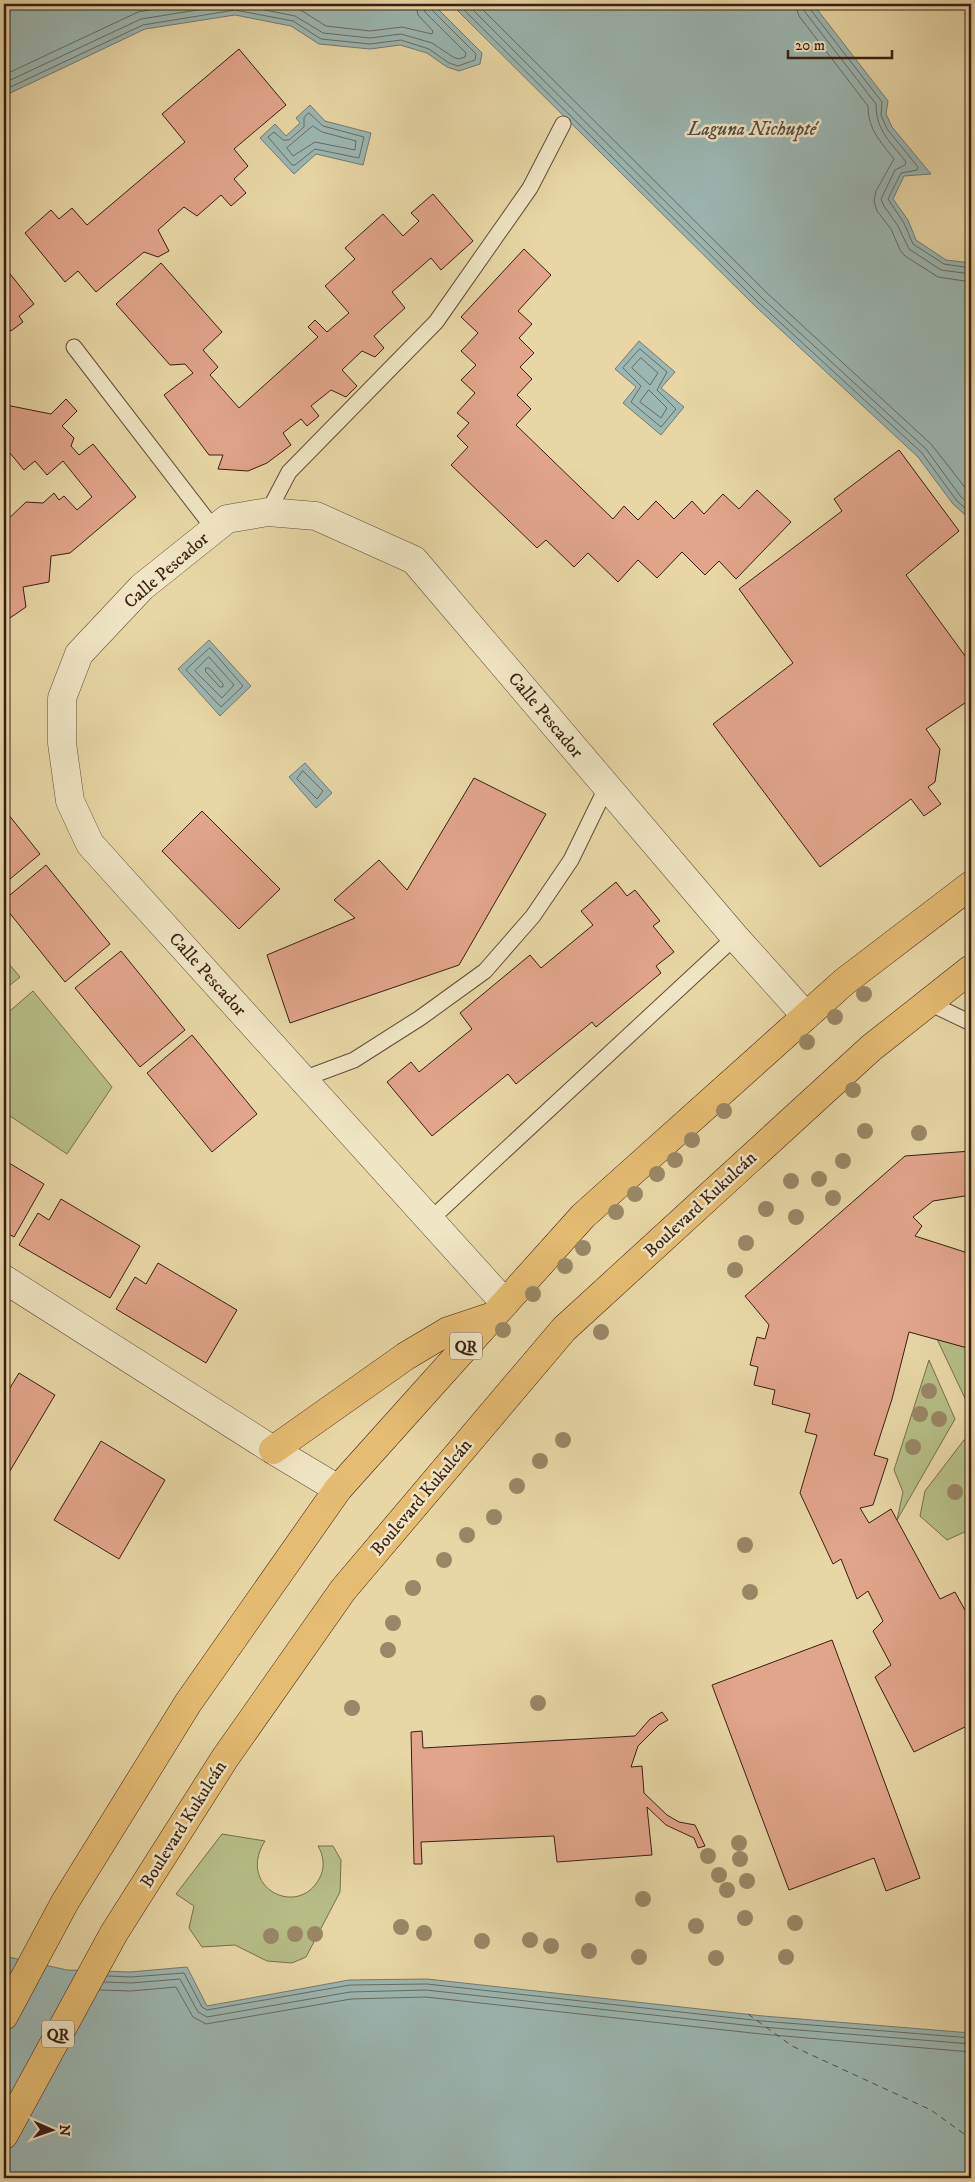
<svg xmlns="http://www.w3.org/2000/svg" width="975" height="2182" font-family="'IM FELL DW Pica',serif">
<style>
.green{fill:#b6be86;stroke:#786e4c}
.water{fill:#9bb7b2;stroke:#747a72}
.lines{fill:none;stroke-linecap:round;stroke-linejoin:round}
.shore{stroke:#6a6a62;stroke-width:1}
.ferry{stroke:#564c43;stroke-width:1;stroke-dasharray:6 5;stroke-linecap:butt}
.building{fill:#e1a58a;stroke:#391e13}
.service-casing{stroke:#654c38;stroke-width:17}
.minor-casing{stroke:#654c38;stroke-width:29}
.primary-casing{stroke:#391e13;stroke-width:29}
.service{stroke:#f0e5c4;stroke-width:15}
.minor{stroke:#f0e5c4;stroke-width:28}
.primary{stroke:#e4bc72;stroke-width:28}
.tree{fill:#998765}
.labels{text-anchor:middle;stroke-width:5;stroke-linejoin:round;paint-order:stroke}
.shield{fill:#f0e5c4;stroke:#705a48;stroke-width:1}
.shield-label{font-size:16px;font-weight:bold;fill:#391e13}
.street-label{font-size:18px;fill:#391e13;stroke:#f0e5c4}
.water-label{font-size:19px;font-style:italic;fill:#564c43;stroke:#f0e5c4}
</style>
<rect width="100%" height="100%" fill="#e8d7a5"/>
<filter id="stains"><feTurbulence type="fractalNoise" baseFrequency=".004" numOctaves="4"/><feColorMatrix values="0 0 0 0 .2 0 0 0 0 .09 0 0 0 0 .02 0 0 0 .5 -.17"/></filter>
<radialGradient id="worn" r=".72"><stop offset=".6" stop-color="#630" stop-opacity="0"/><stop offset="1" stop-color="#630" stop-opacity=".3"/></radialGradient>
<g class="green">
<polygon points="4,958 20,977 4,990"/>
<polygon points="33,991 112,1087 67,1154 4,1112 4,1016"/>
<polygon points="937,1339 971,1349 971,1411"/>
<polygon points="929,1360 955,1419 897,1520 903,1492 894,1470"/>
<polygon points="971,1438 971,1529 947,1540 920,1516 925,1491 964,1440"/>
<path d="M222,1834L265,1841C235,1888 301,1921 321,1875C325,1866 323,1854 318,1846H333L341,1860L340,1892L306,1957L292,1963L267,1961L235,1945L202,1947L189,1928L194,1906L176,1894Z"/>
</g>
<g class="water">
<polygon points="4,4 433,4 482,53 480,64 459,71 447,67 427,53 400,45 370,49 319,44 291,26 235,15 145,29 4,96"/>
<polygon points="451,4 813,4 888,101 886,114 892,127 931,174 904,176 893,199 908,220 916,240 946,260 971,263 971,520 953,504 918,457 755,306"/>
<polygon points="310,105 325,121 371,133 363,165 316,154 294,174 260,138 275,124 286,136 300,123 296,118"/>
<polygon points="639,341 675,372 661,388 684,407 661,435 623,403 636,387 615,369"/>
<polygon points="209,640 251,686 220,716 178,669"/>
<polygon points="305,763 332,793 316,808 289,777"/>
<polygon points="4,1956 67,1970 130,1972 187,1967 207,2006 349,1980 427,1979 763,2016 971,2033 971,2178 4,2178"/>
</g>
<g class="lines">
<g class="shore">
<polyline points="275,4 299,9 326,26 370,31 402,27 432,34 433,31 418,15 416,4"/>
<polyline points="458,4 758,302 922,453 957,501 971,513"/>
<polyline points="467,4 762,298 926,449 961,497 971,505"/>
<polyline points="477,4 767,293 931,444 971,495"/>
<path d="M795,4L799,16L868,106C868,129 880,141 894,159L876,191L874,201L877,211L891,229L900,250L905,256L938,277L971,282"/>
<path d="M803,4L805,12L876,104C876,131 890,141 906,162L905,165L895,170L881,199L884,206L898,226L909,249L941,270L971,274"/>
<polyline points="809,4 810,9 882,102 881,115 887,129 918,167 917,170 901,173 888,199 904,223 913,244 944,264 971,268"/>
<polyline points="4,75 138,12 186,4"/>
<polyline points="4,83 141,19 235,4 295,16 323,33 370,38 401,34 432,43 453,57 459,59 465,57 466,53 425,12 423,4"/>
<polyline points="4,90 143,25 235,10 293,21 321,39 370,44 401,40 429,49 449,63 458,66 475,60 476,54 431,9 429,4"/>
<polygon points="309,113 323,126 364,137 359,158 315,149 295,165 292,165 268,137 274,132 283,140 289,140 304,127 304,118"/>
<polygon points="313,126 322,132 356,141 355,150 315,142 293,156 287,148"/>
<polygon points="640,349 667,372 657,390 676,409 661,427 631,402 641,386 623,368"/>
<polygon points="641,358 658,373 650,385 632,368"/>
<polygon points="649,390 667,408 661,418 640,402"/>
<polygon points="210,648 243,686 221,707 186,670"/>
<polygon points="209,657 234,685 222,698 195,671"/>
<polygon points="206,668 209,668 223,684 223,687 220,687 206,672"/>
<polygon points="303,771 323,791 317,799 297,779"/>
<polyline points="107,1976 131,1977 184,1973 202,2007 207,2010 350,1985 427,1984 762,2021 971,2038"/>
<polyline points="104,1982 131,1983 180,1979 198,2012 207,2017 350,1992 426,1990 762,2027 971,2044"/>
<polyline points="100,1990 131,1991 176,1987 193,2017 206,2024 351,1999 426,1997 761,2034 971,2052"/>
</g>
<polyline class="ferry" points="748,2014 792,2046 931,2110 971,2139"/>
</g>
<g class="building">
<polygon points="239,49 286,105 234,149 248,166 234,179 246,193 231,206 221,195 197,216 184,207 158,230 169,251 158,257 144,252 96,292 78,271 65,282 25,233 51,210 59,219 72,208 87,225 185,142 162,114"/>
<polygon points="433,194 473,241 441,270 431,258 392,292 405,308 374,336 384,348 375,357 362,351 342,370 357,386 346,397 331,390 311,406 319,416 307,426 301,419 283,433 291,445 267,463 248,471 218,469 223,455 209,455 164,395 193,373 185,364 170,365 116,304 161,263 222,332 203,350 218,367 210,375 239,408 318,337 308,327 315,320 327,332 349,313 325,286 355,259 345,248 383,214 403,236 419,221 411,213"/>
<polygon points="524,249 551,275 518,311 532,324 519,338 534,353 520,367 532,379 517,395 531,409 516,425 613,519 624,506 638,520 656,501 674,519 692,501 704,514 723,494 739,509 757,490 791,522 736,579 719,561 705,575 682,552 657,578 638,560 618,582 588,553 574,567 546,540 537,548 451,465 468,447 457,436 469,423 457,413 475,393 461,380 476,365 461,351 478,333 461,317"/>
<polygon points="7,270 34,304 19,316 23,322 11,331 4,322 4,273"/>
<polygon points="66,399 77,411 62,426 74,438 71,446 79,455 93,444 136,497 70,553 51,556 49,582 23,587 26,607 4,622 4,523 26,502 43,503 54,493 59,500 64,496 77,510 92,497 63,461 47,475 35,461 24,470 10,453 4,453 4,408 6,405 51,414"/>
<polygon points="899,450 959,531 906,575 971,664 971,699 926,729 940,749 935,782 928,787 941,804 924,816 911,799 820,867 713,724 793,663 739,589 842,511 834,499"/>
<polygon points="474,778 546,814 459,965 290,1023 267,955 355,918 334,900 379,860 407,890"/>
<polygon points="4,809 40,854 4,884"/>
<polygon points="202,811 280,889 239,929 162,851"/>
<polygon points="46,865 110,944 65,982 4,906 4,900"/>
<polygon points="616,882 627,896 635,890 660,921 653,926 674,952 656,966 661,973 596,1027 592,1022 516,1084 508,1074 432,1136 387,1082 411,1062 419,1072 472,1029 460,1013 530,955 541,968 593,925 581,911"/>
<polygon points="121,951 185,1030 140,1067 75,988"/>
<polygon points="192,1035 257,1114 212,1152 147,1073"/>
<polygon points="971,1151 971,1195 933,1201 913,1217 922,1226 915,1236 971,1254 971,1349 909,1332 892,1399 874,1455 888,1459 873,1505 860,1508 869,1523 891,1509 940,1599 955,1592 971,1621 971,1724 914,1752 875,1677 891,1665 873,1631 883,1621 868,1591 857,1599 841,1559 833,1564 800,1493 817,1435 805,1432 810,1414 772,1404 775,1390 754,1385 758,1367 750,1365 757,1337 765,1339 769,1325 745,1296 905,1156"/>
<polygon points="4,1160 44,1184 14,1237 4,1231"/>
<polygon points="61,1199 140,1246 110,1298 19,1245 38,1213 49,1220"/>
<polygon points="158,1263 237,1310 206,1363 116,1309 135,1277 146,1284"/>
<polygon points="19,1373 55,1395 4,1481 4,1398"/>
<polygon points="101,1441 165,1480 119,1559 54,1520"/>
<polygon points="832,1640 920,1878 886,1891 874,1858 789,1890 712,1685"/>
<polygon points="662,1712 668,1720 659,1725 638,1746 631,1767 642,1766 644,1793 667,1815 679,1822 695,1825 705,1846 698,1848 694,1838 666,1825 647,1807 652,1855 557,1862 554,1836 421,1842 422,1864 414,1864 411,1732 422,1731 423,1748 635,1736 650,1719"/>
</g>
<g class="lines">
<defs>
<g id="service">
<polyline points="74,347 214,529"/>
<polyline points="268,512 289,472 436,322 530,188 563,124"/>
<polyline points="927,1002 971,1023"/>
<polyline points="303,1079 354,1060 420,1018 485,971 533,916 571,860 607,786"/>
<polyline points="430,1220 735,937"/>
</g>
<g id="minor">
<polyline points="4,1279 273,1450 338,1489"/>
<polyline points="505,1303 90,844 70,801 62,743 62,698 79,654 142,587 227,519 268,512 316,516 414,560 735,937 806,1016"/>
</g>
<g id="primary">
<polyline points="273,1450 406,1356 448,1331 490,1317"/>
<polyline points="4,2016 65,1902 188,1703 338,1489 583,1216 844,982 971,885"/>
<polyline points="4,2135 114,1933 225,1758 343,1590 564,1329 871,1048 971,969"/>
</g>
</defs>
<use href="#service" class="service-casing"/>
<use href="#minor" class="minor-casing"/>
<use href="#primary" class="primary-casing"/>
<use href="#service" class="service"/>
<use href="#minor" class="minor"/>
<use href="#primary" class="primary"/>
</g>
<g class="tree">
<circle cx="864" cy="994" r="8"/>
<circle cx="835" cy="1017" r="8"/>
<circle cx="807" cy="1042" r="8"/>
<circle cx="853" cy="1090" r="8"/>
<circle cx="724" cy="1111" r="8"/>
<circle cx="865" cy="1131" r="8"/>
<circle cx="919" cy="1133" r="8"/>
<circle cx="692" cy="1140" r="8"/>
<circle cx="675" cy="1160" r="8"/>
<circle cx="843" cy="1161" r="8"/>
<circle cx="657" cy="1174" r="8"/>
<circle cx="819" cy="1179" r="8"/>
<circle cx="791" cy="1181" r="8"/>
<circle cx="635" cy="1194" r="8"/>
<circle cx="833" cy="1198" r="8"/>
<circle cx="766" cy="1209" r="8"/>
<circle cx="616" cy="1212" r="8"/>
<circle cx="796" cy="1217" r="8"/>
<circle cx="746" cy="1243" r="8"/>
<circle cx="583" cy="1248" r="8"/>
<circle cx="565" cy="1266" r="8"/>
<circle cx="735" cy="1270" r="8"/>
<circle cx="533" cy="1294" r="8"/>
<circle cx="503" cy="1330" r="8"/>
<circle cx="601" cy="1332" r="8"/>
<circle cx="929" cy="1391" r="8"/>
<circle cx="920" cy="1414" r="8"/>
<circle cx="939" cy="1419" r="8"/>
<circle cx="563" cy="1440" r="8"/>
<circle cx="913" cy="1447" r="8"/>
<circle cx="540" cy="1461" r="8"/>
<circle cx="517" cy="1486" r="8"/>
<circle cx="955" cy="1492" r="8"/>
<circle cx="494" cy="1517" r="8"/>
<circle cx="467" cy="1535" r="8"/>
<circle cx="745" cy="1545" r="8"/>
<circle cx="444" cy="1560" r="8"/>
<circle cx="413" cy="1588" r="8"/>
<circle cx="750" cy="1592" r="8"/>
<circle cx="393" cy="1623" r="8"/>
<circle cx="388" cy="1650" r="8"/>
<circle cx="538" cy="1703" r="8"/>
<circle cx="352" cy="1708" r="8"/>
<circle cx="739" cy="1843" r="8"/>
<circle cx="708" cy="1856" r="8"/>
<circle cx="740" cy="1859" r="8"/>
<circle cx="719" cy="1875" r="8"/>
<circle cx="747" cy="1881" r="8"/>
<circle cx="727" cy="1890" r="8"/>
<circle cx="643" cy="1899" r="8"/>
<circle cx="745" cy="1918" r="8"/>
<circle cx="795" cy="1923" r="8"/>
<circle cx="696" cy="1926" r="8"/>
<circle cx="401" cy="1927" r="8"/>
<circle cx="424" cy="1933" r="8"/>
<circle cx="295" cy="1934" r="8"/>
<circle cx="315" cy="1934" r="8"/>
<circle cx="271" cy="1936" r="8"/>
<circle cx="530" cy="1940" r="8"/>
<circle cx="482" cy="1941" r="8"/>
<circle cx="551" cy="1946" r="8"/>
<circle cx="589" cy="1951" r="8"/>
<circle cx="639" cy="1957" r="8"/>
<circle cx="786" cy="1957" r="8"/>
<circle cx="716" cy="1958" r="8"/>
</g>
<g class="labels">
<g class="shield">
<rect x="450" y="1332.5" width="32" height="27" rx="4"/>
<rect x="42" y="2020.5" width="32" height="27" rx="4"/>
</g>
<g class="shield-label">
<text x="466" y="1352">QR</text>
<text x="58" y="2040">QR</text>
</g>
<g class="street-label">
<text transform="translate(166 570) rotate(-41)" y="6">Calle Pescador</text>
<text transform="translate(546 715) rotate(50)" y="6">Calle Pescador</text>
<text transform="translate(208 974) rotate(48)" y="6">Calle Pescador</text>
<text transform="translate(700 1204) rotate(-43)" y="6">Boulevard Kukulcán</text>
<text transform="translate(421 1497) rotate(-50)" y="6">Boulevard Kukulcán</text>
<text transform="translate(183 1824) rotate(-58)" y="6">Boulevard Kukulcán</text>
</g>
<g class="water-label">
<text x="752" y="135">Laguna Nichupté</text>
</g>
</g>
<rect width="975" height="2182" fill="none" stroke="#e8d7a5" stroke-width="20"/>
<rect x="5" y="5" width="965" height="2172" fill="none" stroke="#391e13" stroke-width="2.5"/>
<rect x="10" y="10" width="955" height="2162" fill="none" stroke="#391e13"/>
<g transform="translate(52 2130) rotate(92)" stroke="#f0e5c4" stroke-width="4" paint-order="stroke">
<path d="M0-4L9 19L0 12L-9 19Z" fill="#391e13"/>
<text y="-8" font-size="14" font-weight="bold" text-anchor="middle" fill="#391e13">N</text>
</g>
<path d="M788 50v8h104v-8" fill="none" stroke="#391e13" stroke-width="2.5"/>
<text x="795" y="50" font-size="15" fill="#391e13" stroke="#f0e5c4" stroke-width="4" paint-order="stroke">20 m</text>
<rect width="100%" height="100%" filter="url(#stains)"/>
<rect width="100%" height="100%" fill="url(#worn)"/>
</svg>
